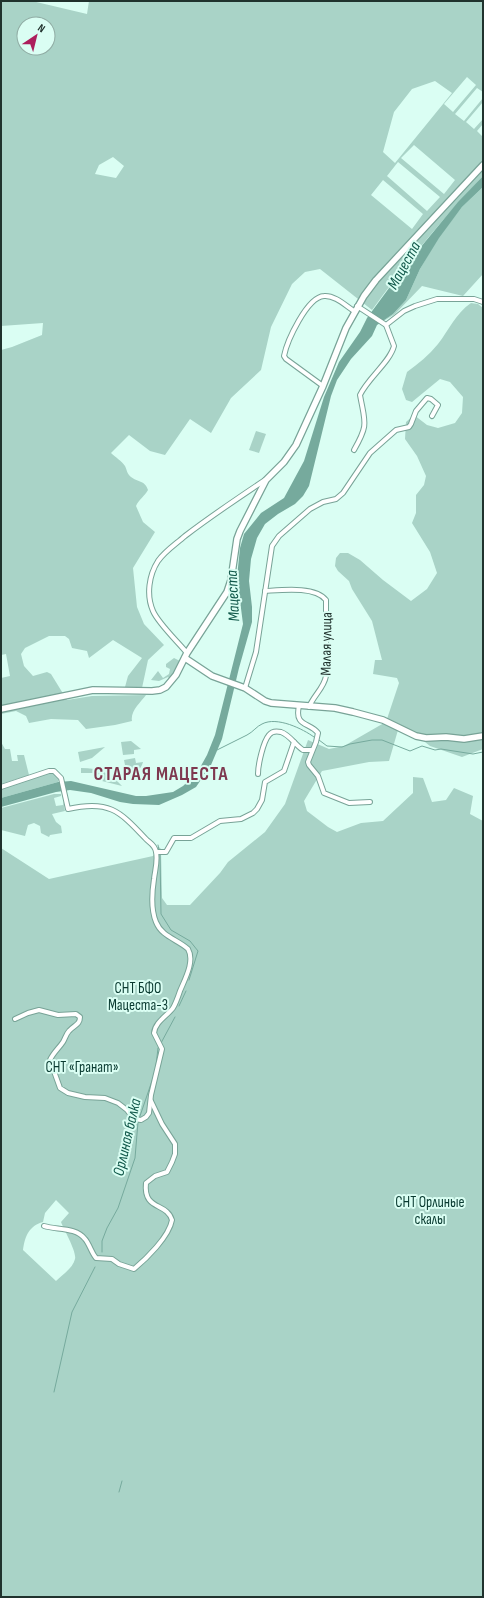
<svg xmlns="http://www.w3.org/2000/svg" width="484" height="1598" font-family="'Sofia Sans Condensed',sans-serif">
<style>
.green{fill:#a9d3c7;fill-rule:evenodd}
.water{fill:#76aa9d}
.lines{fill:none;stroke-linecap:round;stroke-linejoin:round}
.stream{stroke:#76aa9d;stroke-width:1}
.street-casing{stroke:#78a397;stroke-width:6}
.secondary-casing{stroke:#78a397;stroke-width:8}
.street{stroke:#fff;stroke-width:4}
.secondary{stroke:#fff;stroke-width:5.5}
.labels{text-anchor:middle;stroke-width:4;stroke-linejoin:round;paint-order:stroke}
.street-label{font-size:15px;fill:#20322d;stroke:#dafef3}
.park-label{font-size:15px;fill:#093a30;stroke:#dafef3}
.water-label{font-size:16px;font-style:italic;fill:#11584a;stroke:#dafef3}
.district-label{font-size:19px;font-weight:bold;letter-spacing:1px;fill:#7e384f;stroke:#dafef3}
</style>
<rect width="100%" height="100%" fill="#dafef3"/>
<g class="green">
<path d="M1,1H32L87,14L89,1H483V92L477,88L455,114L464,121L483,98V102L466,122L474,129L483,119V124L477,131L483,137V176C443,218 406,263 372,310L320,269L305,272L292,284L271,327L261,370L231,398L211,433L190,419L165,455L150,451L129,435L111,453C115,457 122,461 125,466C127,470 127,474 131,477C137,482 145,480 148,490C145,496 139,499 136,506L143,522L155,532L133,568L137,607L144,624L164,645L148,660L142,688L125,687L128,676L142,658L113,640L89,658L87,651L72,648L69,639L65,636H49L25,648L21,654L24,666L33,676L47,672L51,674L67,700L92,696L146,695C141,702 130,711 132,721L115,725L86,729L78,720L51,719L29,723L26,716L16,711L1,714V678L10,676L6,654L1,655V350L12,347L42,335L43,323L1,326ZM24,24H48V48H24ZM467,77L476,85L453,112L444,104ZM435,81L452,93L395,163L383,152L394,112L412,89ZM414,145L455,180L444,194L401,158ZM113,157L124,166L116,178L95,174L99,165ZM398,162L440,197L427,211L387,176ZM383,180L423,214L412,229L371,195Z"/>
<polygon points="483,187 483,274 463,296 422,286 395,314 377,325 393,314 406,300 420,269 438,238 462,207"/>
<path d="M471,303L478,304L483,308V749L462,757L430,746L420,738L387,719L399,683L397,678L373,674L375,660H382L372,621L352,589L349,581L338,571L335,566L336,558L340,553H348L360,560L383,580L411,601L427,589L437,573L430,552L412,523L416,513V495L424,485L426,476L417,456L405,439L406,422L414,415L427,425L438,428L455,423L462,413L463,397L450,382L440,379L412,402L406,400L402,389L407,372C418,364 429,355 438,344C449,330 456,313 471,303Z"/>
<polygon points="256,431 266,434 259,453 249,450"/>
<polygon points="174,658 180,661 170,679 168,677 159,681 151,680 158,671 163,678 169,674 170,669 166,667 166,664"/>
<path d="M384,723L398,730L389,761L369,762L322,771L304,801L307,811L328,827L337,832L361,823L383,821L413,793V777L423,778L432,802L446,800L454,788L473,796L470,814L483,821V1597H1V848L49,879L153,856L159,847L161,849L162,898L167,905H190L220,873L228,862L265,832L285,804L308,740L329,749L344,746ZM56,1200L69,1213L61,1222C64,1230 77,1252 75,1259C73,1268 62,1275 56,1281L23,1250C25,1236 29,1226 43,1222L45,1213Z"/>
<polygon points="131,741 141,749 134,750 134,754 123,755 121,742"/>
<polygon points="1,742 5,749 10,749 12,761 18,761 17,755 24,755 29,775 1,784"/>
<polygon points="105,747 92,758 80,762 78,752"/>
<path d="M135,758L136,763L143,762C141,770 135,773 127,775L124,760Z"/>
<path d="M81,768C100,768 110,773 122,786L98,780V773H81Z"/>
<polygon points="49,772 55,773 59,777 58,782 1,798 1,787"/>
<polygon points="54,794 61,794 61,796 54,798 56,806 63,805 63,801 65,811 52,814 56,822 61,826 62,833 50,835 49,837 41,833 40,826 34,823 28,825 25,836 1,830 1,808"/>
</g>
<polygon class="water" points="483,176 483,187 462,207 439,238 420,269 406,300 393,314 377,325 372,336 351,359 337,380 331,396 309,486 303,496 295,504 278,514 265,524 257,538 251,559 249,581 252,607 252,622 239,668 222,739 211,765 196,787 182,795 159,805 133,804 120,802 91,793 70,790 56,792 1,807 1,798 58,782 71,781 136,796 146,796 173,792 183,786 197,773 207,755 215,735 243,624 237,577 240,548 244,534 261,513 284,498 304,461 324,397 339,362 360,332 367,318 406,265 458,202"/>
<g class="lines">
<g class="stream">
<polyline points="319,740 327,746 342,747 350,744 372,740 382,740 410,751 422,746 435,750 441,749 473,754 483,752"/>
<path d="M217,750C227,745 237,740 247,735C253,732 257,726 262,724C277,716 303,729 314,737"/>
<polyline points="158,845 159,850"/>
<polyline points="160,854 161,914 171,930 190,941 198,951 189,980"/>
<polyline points="179,1006 186,991"/>
<polyline points="161,1043 175,1017"/>
<polyline points="156,1066 158,1048"/>
<polyline points="139,1119 154,1075"/>
<polyline points="102,1252 102,1241 107,1228 118,1208 135,1158 138,1122"/>
<polyline points="54,1392 72,1312 95,1267"/>
<polyline points="119,1492 122,1481"/>
</g>
<defs>
<g id="street">
<polyline points="386,325 404,311 415,306 437,299 474,299 483,302"/>
<path d="M323,386L286,359L284,356C287,341 307,297 324,296C335,295 346,306 354,311"/>
<path d="M354,450C369,424 365,423 360,395C368,378 390,362 394,346L386,325L357,306"/>
<path d="M265,591C282,590 315,586 326,600V676C324,688 314,695 309,707"/>
<path d="M187,653C178,642 158,623 153,611C146,595 149,575 158,561C165,551 176,544 185,536C211,516 238,498 265,480"/>
<polyline points="245,688 256,652 272,546 279,536 310,509 323,502 336,499 343,493 370,453 396,430 409,427 411,424 416,411 427,398 431,399 438,405 432,416"/>
<path d="M299,706C294,727 310,722 318,733L316,742L308,762L309,765L318,776L324,793L349,803L370,802"/>
<path d="M258,774C258,765 263,742 269,735C272,731 277,731 281,732C290,735 295,745 303,750H312"/>
<path d="M1,787L49,771H54L61,778L68,809C108,800 119,810 145,838C149,843 155,844 156,852C158,861 155,870 154,879C152,892 151,910 156,922C162,937 177,939 188,949C195,961 185,979 180,991C178,997 176,1003 173,1008C167,1016 155,1022 154,1033L162,1049L151,1095L149,1113L146,1117L141,1120L134,1119L127,1110L118,1103L105,1098L85,1097L68,1093L60,1088L50,1060C53,1053 59,1048 63,1042C65,1039 66,1034 69,1031C74,1025 80,1025 80,1017L76,1014L58,1015L39,1010L28,1013L15,1019"/>
<polyline points="157,852 166,852 174,838 191,838 220,821 241,819 253,813 257,809 262,800 265,782 284,771 294,742"/>
<path d="M44,1226C57,1230 76,1227 85,1239C90,1245 91,1252 96,1258L112,1259L119,1264L134,1269C146,1259 169,1237 172,1220C167,1202 143,1211 146,1183L155,1176L167,1172L172,1162L175,1154V1144L162,1124L151,1101"/>
</g>
<g id="secondary">
<polyline points="185,658 212,676 245,688 265,701 271,703 335,708 353,712 383,720 416,736 426,738 446,737 464,739 483,736"/>
<polyline points="1,709 93,690 152,691 160,690 166,687 176,675 187,653 227,592 231,580 237,539 240,531 266,480 284,462 296,445 323,386 346,328 364,296 376,280 483,165"/>
</g>
</defs>
<use href="#street" class="street-casing"/>
<use href="#secondary" class="secondary-casing"/>
<use href="#street" class="street"/>
<use href="#secondary" class="secondary"/>
</g>
<g class="labels">
<g class="street-label">
<text transform="translate(326 644) rotate(-89)" y="5">Малая улица</text>
</g>
<g class="park-label">
<text x="138" y="993">СНТ БФО<tspan x="138" dy="17">Мацеста-3</tspan></text>
<text x="82" y="1072">СНТ «Гранат»</text>
<text x="430" y="1207">СНТ Орлиные<tspan x="430" dy="17">скалы</tspan></text>
</g>
<g class="water-label">
<text transform="translate(403 265) rotate(-61)" y="6">Мацеста</text>
<text transform="translate(232 596) rotate(-93)" y="6">Мацеста</text>
<text transform="translate(126 1137) rotate(-77)" y="6">Орлиная балка</text>
</g>
<g class="district-label">
<text x="161" y="780">СТАРАЯ МАЦЕСТА</text>
</g>
</g>
<rect width="484" height="1598" fill="none" stroke="#20322d" stroke-width="4"/>
<g transform="translate(36 36) rotate(35)"><circle r="19" fill="#dafef3" stroke="#90aca4"/>
<path d="M0-3L7 15L0 10L-7 15Z" fill="#ac1f5c"/>
<text y="-6" font-size="11" font-weight="bold" text-anchor="middle" fill="#20322d">N</text>
</g>
</svg>
